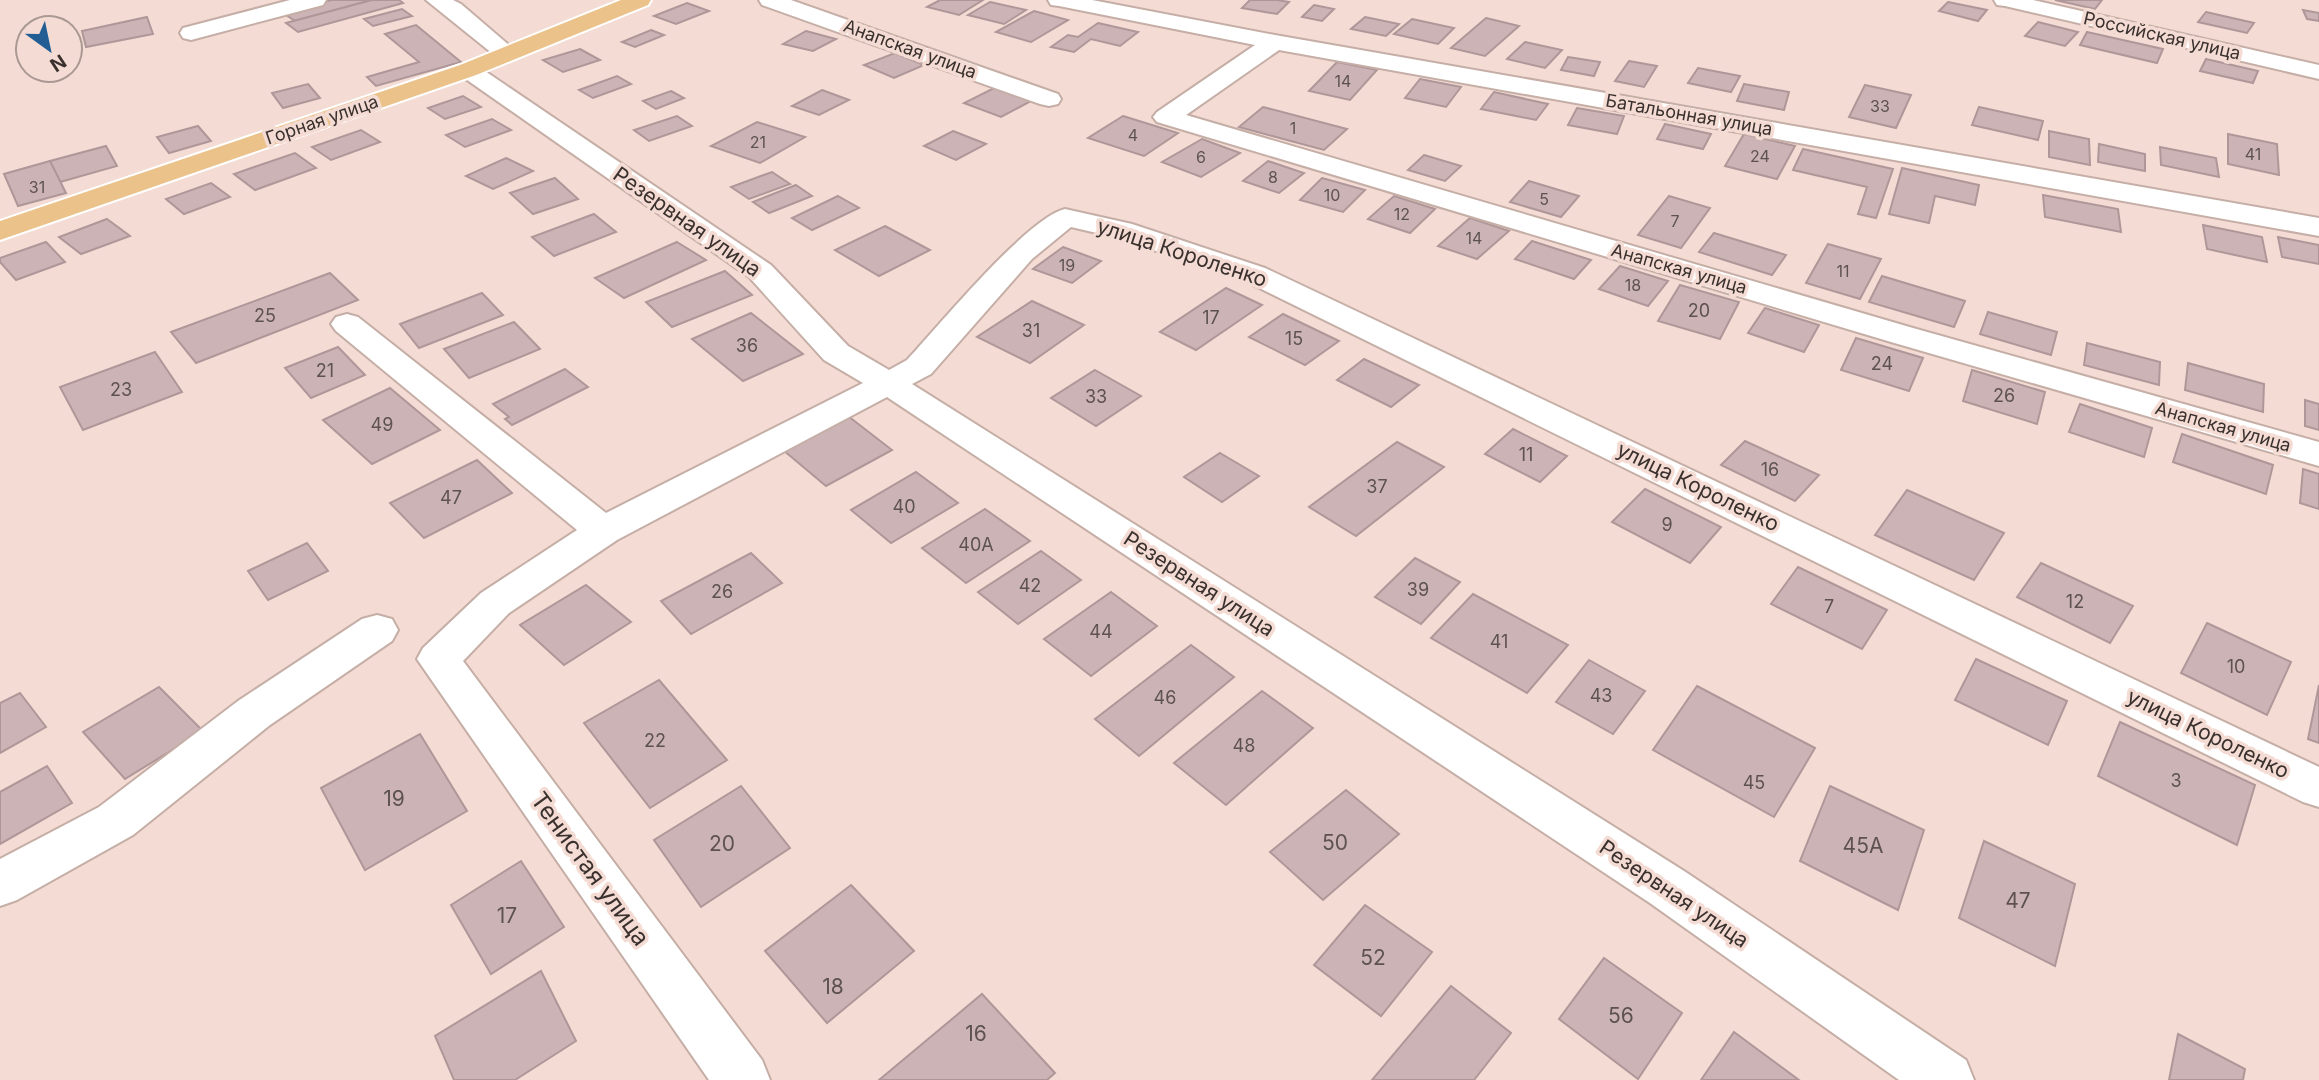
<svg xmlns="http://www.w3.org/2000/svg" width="2319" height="1080" font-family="Inter,sans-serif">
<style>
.building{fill:#ccb4b6;stroke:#af9799;stroke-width:2}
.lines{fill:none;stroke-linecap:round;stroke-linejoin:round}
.minor-casing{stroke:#c5aea6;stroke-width:4}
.major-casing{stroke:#fff;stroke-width:4}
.minor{fill:#fff;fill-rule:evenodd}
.major{fill:#ebc28a;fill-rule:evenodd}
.labels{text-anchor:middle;stroke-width:7;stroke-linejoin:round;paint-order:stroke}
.far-number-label{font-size:16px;fill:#5e5250}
.far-street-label{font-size:18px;fill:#3a312e;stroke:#f4dcd4}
.number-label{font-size:18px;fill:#5e5250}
.street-label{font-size:21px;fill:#3a312e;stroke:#f4dcd4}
.near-number-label{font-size:21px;fill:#5e5250}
.near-street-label{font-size:24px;fill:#3a312e;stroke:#f4dcd4}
</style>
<rect width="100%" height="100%" fill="#f4dcd4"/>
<g class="building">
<polygon points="331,0 372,0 295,21 283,13"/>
<polygon points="372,0 399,0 403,3 298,32 286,23"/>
<polygon points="940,0 983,0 959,15 927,7"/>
<polygon points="1250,0 1277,0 1289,2 1277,14 1242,8"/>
<polygon points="2055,0 2102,0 2095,9"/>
<polygon points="990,2 1026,10 1004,24 968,15"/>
<polygon points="1948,2 1987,10 1978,21 1939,11"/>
<polygon points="687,3 709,11 676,24 654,16"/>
<polygon points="1314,5 1334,9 1322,21 1302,17"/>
<polygon points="402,9 412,16 373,26 364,19"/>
<polygon points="2303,10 2319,13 2319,21 2307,19"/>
<polygon points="1034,11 1068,20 1031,42 996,32"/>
<polygon points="2206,12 2254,23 2247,33 2198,22"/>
<polygon points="147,17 153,34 86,47 82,31"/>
<polygon points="1365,17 1399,24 1386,36 1351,29"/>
<polygon points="1486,18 1519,26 1485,56 1451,48"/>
<polygon points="1412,19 1454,28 1438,44 1394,34"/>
<polygon points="2038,22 2078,32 2065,46 2025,36"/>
<polygon points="1098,23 1138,32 1120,46 1091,39 1074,52 1051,47 1068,35 1078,37"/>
<polygon points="416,25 461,62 376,86 367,77 419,62 385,34"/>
<polygon points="651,30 664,35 635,47 622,42"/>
<polygon points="806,31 836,39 813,51 783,44"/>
<polygon points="2087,32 2163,49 2157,63 2080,45"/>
<polygon points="1525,42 1562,50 1545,68 1507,59"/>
<polygon points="580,49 600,60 563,72 543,60"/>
<polygon points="895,53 924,65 894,78 864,65"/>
<polygon points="1568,57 1600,62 1594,76 1561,70"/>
<polygon points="2206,59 2258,71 2253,83 2200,71"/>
<polygon points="1629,61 1657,66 1644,87 1615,81"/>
<polygon points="1337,62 1377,70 1350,100 1309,91"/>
<polygon points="1698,68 1740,76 1731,92 1688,83"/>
<polygon points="617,76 631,84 593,98 579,90"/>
<polygon points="1420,79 1461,87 1446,107 1405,98"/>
<polygon points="308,84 320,98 283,108 272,93"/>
<polygon points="1744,84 1789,92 1784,110 1737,101"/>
<polygon points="1865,85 1911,95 1896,128 1849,117"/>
<polygon points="994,88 1031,101 1001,117 964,103"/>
<polygon points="822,90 849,100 819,115 792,106"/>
<polygon points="671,91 684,98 656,109 643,101"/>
<polygon points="1494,92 1548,104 1536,120 1481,109"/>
<polygon points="463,96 481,107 445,119 428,108"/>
<polygon points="1263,107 1347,129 1324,150 1239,127"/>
<polygon points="1979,107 2043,121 2038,140 1972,125"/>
<polygon points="1577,108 1624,116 1617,134 1568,125"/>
<polygon points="677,116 692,126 649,141 634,130"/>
<polygon points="1123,116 1178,133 1144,156 1088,138"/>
<polygon points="492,119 511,130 465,147 446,135"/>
<polygon points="757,122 805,137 760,163 711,146"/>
<polygon points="1665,124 1711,134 1703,149 1657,139"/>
<polygon points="198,126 211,141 169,153 157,137"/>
<polygon points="361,130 380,142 331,160 312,147"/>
<polygon points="953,131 986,144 956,160 924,146"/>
<polygon points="2049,131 2089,139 2090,165 2049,157"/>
<polygon points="1744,134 1795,146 1777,179 1725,166"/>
<polygon points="2228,134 2277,144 2279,175 2228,164"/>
<polygon points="1202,139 1240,153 1201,177 1162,162"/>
<polygon points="2099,144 2145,154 2145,171 2098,162"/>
<polygon points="106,146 117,166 60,182 50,161"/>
<polygon points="2160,147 2216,158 2219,177 2161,165"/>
<polygon points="1803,149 1893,169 1876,218 1858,214 1867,187 1793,170"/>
<polygon points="295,153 316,168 255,190 234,174"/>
<polygon points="1424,155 1461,166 1445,181 1408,170"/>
<polygon points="506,158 533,171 493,189 466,176"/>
<polygon points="50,161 66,193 18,206 4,174"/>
<polygon points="1268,161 1304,173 1279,193 1243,181"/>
<polygon points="1902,168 1979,185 1975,205 1935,196 1929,223 1889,214"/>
<polygon points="772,172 790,184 749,199 731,187"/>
<polygon points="555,178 578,199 533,214 510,193"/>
<polygon points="1322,178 1365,190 1343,212 1300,200"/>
<polygon points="1529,181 1579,196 1561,217 1510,202"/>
<polygon points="211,183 230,197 184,214 166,199"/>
<polygon points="796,185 812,196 769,213 753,202"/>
<polygon points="2043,195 2118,209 2121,232 2045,217"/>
<polygon points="838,196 859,208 812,230 792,218"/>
<polygon points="1394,196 1435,209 1410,233 1368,219"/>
<polygon points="1669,196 1710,208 1681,248 1638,235"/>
<polygon points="594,214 616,232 554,256 532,237"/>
<polygon points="1470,218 1509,231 1477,259 1438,246"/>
<polygon points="107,219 130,236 81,254 59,237"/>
<polygon points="2203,225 2262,237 2267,262 2207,249"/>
<polygon points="885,226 930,250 879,276 835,250"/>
<polygon points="1714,233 1786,255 1772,275 1699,252"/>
<polygon points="2278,237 2319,245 2319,264 2282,257"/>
<polygon points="1532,241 1591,260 1574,279 1515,259"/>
<polygon points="46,242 65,262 16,280 0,262 0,258"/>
<polygon points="677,242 706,260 624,298 595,278"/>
<polygon points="1828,244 1881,259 1860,299 1806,283"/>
<polygon points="1063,247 1101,261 1072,283 1033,269"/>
<polygon points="1620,266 1668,281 1648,306 1599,289"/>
<polygon points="725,271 752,295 672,327 646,302"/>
<polygon points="330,273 358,300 196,363 171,332"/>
<polygon points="1882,276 1965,301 1954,327 1869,302"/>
<polygon points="1680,285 1739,302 1720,339 1658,321"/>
<polygon points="1226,288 1262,305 1196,350 1160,332"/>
<polygon points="482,293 503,315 419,348 400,324"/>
<polygon points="1032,301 1084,325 1030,363 977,337"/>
<polygon points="1765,308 1819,325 1804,352 1748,333"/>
<polygon points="1988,312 2057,332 2051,355 1980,334"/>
<polygon points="751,313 803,354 743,381 692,339"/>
<polygon points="1283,314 1339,341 1305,365 1249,337"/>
<polygon points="514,322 540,349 469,378 444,349"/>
<polygon points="1856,338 1923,358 1909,391 1841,370"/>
<polygon points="2087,343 2160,362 2159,385 2084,365"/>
<polygon points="338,347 365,375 311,398 285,368"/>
<polygon points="155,352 182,392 83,430 60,387"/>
<polygon points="1364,359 1419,385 1391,407 1337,380"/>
<polygon points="2188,363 2264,384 2263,412 2185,390"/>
<polygon points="565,369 588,387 512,425 505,419 509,417 493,404"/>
<polygon points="1095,370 1141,396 1096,426 1051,398"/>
<polygon points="1972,370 2045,392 2037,424 1963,401"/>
<polygon points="390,388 440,430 372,464 323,420"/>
<polygon points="2305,400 2319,404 2319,430 2305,426"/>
<polygon points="2080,404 2152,428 2144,457 2069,432"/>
<polygon points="848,416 892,450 826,486 783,450"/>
<polygon points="1513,429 1567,456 1540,482 1485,454"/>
<polygon points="2182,434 2273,465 2266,494 2173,462"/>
<polygon points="1745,441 1819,475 1795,501 1721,465"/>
<polygon points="1397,442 1444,467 1356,536 1309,507"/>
<polygon points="1220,453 1259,476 1222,502 1184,477"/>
<polygon points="477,460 512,493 424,538 390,503"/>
<polygon points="2303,469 2319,474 2319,509 2300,503"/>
<polygon points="916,472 958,503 891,543 851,510"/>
<polygon points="1645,489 1721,527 1690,563 1612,522"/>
<polygon points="1907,490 2004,533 1974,580 1875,535"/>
<polygon points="985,509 1030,541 966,583 922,548"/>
<polygon points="307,543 328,571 268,600 248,571"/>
<polygon points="1041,551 1081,580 1018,624 978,592"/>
<polygon points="751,553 782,583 691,634 661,601"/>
<polygon points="1415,558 1460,582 1421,624 1375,597"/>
<polygon points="2041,563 2133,606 2110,643 2017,597"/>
<polygon points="1798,567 1887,610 1862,649 1771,604"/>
<polygon points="586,585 631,622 564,665 520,625"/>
<polygon points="1111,592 1157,626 1091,676 1044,639"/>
<polygon points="1473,594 1568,645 1527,693 1431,638"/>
<polygon points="2207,623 2291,662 2267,715 2181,673"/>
<polygon points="1191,645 1234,677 1139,756 1095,719"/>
<polygon points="1976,659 2067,701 2048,745 1955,700"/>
<polygon points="1589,660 1645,691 1613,734 1556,702"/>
<polygon points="659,680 727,760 650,808 584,723"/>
<polygon points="2319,685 2319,743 2308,739"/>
<polygon points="1697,686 1815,748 1774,817 1653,750"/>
<polygon points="159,687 203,731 125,779 83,732"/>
<polygon points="1262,691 1313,728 1226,805 1174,763"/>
<polygon points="20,693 46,727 0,753 0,703"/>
<polygon points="2120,722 2255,785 2237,845 2098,776"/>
<polygon points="420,734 467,811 365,870 321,788"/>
<polygon points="47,766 72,803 0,844 0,792"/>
<polygon points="741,786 790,848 701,907 654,840"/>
<polygon points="1830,786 1924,830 1898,910 1800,861"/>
<polygon points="1346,790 1399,834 1323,900 1270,852"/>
<polygon points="1984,841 2075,884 2055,966 1959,918"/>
<polygon points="521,861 564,927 491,974 451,905"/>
<polygon points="851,885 914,951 827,1023 765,951"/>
<polygon points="1365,905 1432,952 1381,1016 1314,965"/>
<polygon points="1604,958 1682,1013 1638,1079 1559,1019"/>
<polygon points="541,971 576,1041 515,1080 454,1080 435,1036"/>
<polygon points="1451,986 1511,1033 1474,1080 1372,1080"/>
<polygon points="982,994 1055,1073 1047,1080 879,1080"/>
<polygon points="1734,1032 1799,1080 1701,1080"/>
<polygon points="2178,1034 2245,1069 2243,1080 2169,1080"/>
</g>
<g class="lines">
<defs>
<g id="minor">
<polygon points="290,0 326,0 323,5 191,40 183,38 180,33 183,28"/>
<polygon points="426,0 453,0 461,4 518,53 514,58 498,58"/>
<polygon points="759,0 791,0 1058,94 1061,99 1058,104 1049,106 1040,104 762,5"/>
<polygon points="1048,0 1092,0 1275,35 2319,218 2319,236 1279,50 1186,115 1913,328 2319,442 2319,466 1891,342 1157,122 1153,117 1157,112 1255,45 1059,6 1051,5"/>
<polygon points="1994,0 2033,0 2319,65 2319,79 2005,6 1997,5"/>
<path d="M468,63L476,65L771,265L848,346L889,370L907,360C938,327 1027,218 1065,209L1132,224L1265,268L2319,767V807L2303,802L1243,280L1114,237L1071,227L1032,259L931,374L912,384L1684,871L1966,1060L1974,1080H1899L1650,903L887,397L617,540L509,613L463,661L762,1060L770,1080H709L417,659L423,648L481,593L577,530L336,331L331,324L336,317L347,314L358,317L606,513L863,383L824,360L749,277L460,75L456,70L460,65Z"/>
<polygon points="377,615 392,619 398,630 392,641 270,725 133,835 17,900 0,906 0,859 99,807 238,701 362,619"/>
</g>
<polygon id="major" points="621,0 651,0 648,5 476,75 0,240 0,221 460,65"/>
</defs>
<use href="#minor" class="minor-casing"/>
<use href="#major" class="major-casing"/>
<use href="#minor" class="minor"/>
<use href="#major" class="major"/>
</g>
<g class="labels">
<g class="far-number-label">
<text x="1343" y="87">14</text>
<text x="1880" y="112">33</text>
<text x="1293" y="134">1</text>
<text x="1133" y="141">4</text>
<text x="758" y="148">21</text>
<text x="2253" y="160">41</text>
<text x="1760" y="162">24</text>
<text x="1201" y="163">6</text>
<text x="1273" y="183">8</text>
<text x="37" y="193">31</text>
<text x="1332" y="201">10</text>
<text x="1544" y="205">5</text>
<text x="1402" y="220">12</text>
<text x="1675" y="227">7</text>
<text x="1474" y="244">14</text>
<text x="1067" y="271">19</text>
<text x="1843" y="277">11</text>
<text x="1633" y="291">18</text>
</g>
<g class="far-street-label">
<text transform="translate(2162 36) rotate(13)" y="6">Российская улица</text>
<text transform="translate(910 49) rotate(20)" y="6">Анапская улица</text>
<text transform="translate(1689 115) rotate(10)" y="6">Батальонная улица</text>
<text transform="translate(322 120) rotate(-19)" y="6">Горная улица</text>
<text transform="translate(1679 269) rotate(16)" y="6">Анапская улица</text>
<text transform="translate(2223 427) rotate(16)" y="6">Анапская улица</text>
</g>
<g class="number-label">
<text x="1699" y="317">20</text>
<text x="265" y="322">25</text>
<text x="1211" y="324">17</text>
<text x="1031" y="337">31</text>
<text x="1294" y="345">15</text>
<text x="747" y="352">36</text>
<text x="1882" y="370">24</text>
<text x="325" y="377">21</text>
<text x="121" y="396">23</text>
<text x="2004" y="402">26</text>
<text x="1096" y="403">33</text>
<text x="382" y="431">49</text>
<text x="1526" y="461">11</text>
<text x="1770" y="476">16</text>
<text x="1377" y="493">37</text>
<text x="451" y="504">47</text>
<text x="904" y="513">40</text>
<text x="1667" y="531">9</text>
<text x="976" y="551">40А</text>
<text x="1030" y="592">42</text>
<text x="1418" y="596">39</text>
<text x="722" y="598">26</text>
<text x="2075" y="608">12</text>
<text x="1829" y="613">7</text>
<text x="1101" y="638">44</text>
<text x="1499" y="648">41</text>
<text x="2236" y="673">10</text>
<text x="1601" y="702">43</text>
<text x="1165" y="704">46</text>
<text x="655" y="747">22</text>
<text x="1244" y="752">48</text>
<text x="2176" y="787">3</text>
<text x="1754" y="789">45</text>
</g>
<g class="street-label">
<text transform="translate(687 222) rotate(35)" y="7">Резервная улица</text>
<text transform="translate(1182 253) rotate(18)" y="7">улица Короленко</text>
<text transform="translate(1698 487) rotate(26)" y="7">улица Короленко</text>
<text transform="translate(1199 584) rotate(33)" y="7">Резервная улица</text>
<text transform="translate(2208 734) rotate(26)" y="7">улица Короленко</text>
<text transform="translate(1674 894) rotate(34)" y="7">Резервная улица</text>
</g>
<g class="near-number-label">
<text x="394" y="806">19</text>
<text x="1335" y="850">50</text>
<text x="722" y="851">20</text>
<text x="1863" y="853">45А</text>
<text x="2018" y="908">47</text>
<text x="507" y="923">17</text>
<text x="1373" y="965">52</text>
<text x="833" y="994">18</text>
<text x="1621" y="1023">56</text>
<text x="976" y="1041">16</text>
</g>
<g class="near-street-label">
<text transform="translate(590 869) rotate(54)" y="8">Тенистая улица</text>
</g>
</g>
<g transform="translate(49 49) rotate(147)"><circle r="33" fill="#f4dcd4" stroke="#aa9892" stroke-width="2"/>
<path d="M0-5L12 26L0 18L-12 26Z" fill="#225e94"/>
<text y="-10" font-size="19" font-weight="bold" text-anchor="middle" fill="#3a312e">N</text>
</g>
</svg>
